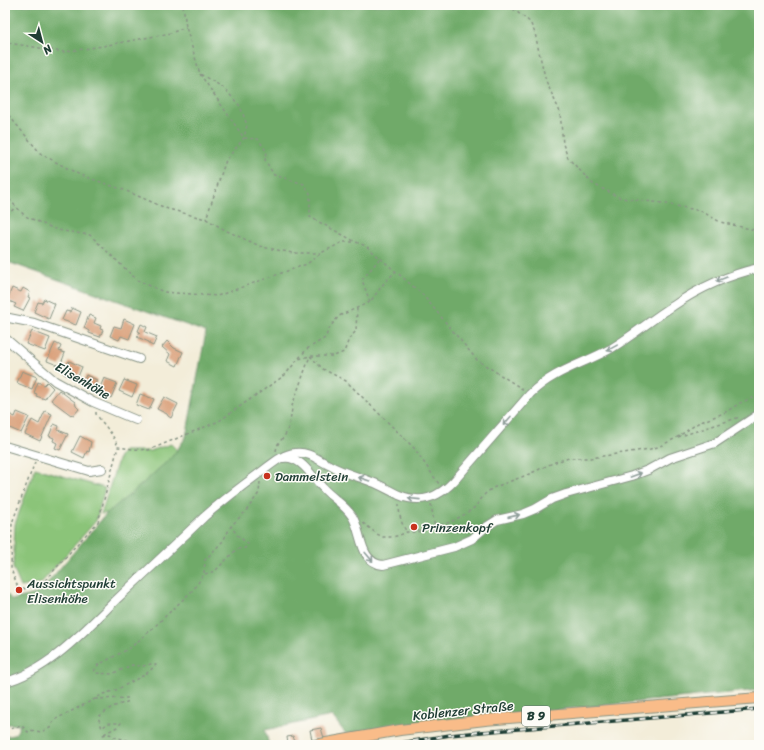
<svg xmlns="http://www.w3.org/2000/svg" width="764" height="750" font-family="Sriracha,sans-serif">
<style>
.green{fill:#8bc479;stroke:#558056}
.forest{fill:#70aa69;stroke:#48744e}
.building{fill:#daa17c}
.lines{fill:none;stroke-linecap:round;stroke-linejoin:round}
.minor-casing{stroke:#899586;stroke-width:10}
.major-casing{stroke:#899586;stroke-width:12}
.path{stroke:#899586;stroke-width:1.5;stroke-dasharray:3 3;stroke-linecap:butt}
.minor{stroke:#fff;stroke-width:8}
.major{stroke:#f9bc89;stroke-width:10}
.rail-casing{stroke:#1f3d34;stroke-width:3.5}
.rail{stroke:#fdfcf7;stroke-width:2;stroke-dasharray:6;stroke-linecap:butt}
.oneway{stroke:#8f9e9a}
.poi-dot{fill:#c8321e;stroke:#fdfcf7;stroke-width:1.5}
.labels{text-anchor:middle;stroke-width:3;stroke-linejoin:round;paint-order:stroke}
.shield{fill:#fdfcf7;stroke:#62766e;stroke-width:1}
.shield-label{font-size:12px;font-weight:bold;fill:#1f3d34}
.street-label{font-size:13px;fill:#1f3d34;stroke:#fdfcf7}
.poi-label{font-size:13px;fill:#1f3d34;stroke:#fdfcf7;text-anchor:start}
</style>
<rect width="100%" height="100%" fill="#fdfcf7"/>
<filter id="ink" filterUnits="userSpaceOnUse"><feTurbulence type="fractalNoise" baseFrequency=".025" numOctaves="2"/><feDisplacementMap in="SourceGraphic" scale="8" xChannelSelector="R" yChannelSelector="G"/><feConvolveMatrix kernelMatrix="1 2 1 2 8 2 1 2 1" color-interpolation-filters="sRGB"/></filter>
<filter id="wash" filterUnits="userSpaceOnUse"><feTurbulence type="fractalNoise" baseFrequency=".012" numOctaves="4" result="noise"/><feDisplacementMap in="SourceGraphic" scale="16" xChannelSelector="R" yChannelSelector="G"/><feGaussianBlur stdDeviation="0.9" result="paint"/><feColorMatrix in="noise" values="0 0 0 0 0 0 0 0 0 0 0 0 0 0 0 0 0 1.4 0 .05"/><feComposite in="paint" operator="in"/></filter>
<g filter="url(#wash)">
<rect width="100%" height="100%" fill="#f3edd9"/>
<g class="green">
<polygon points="171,444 177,450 172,457 132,493 107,513 101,514 119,457 124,451 150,451"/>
<polygon points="35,468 105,488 96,521 41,583 21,587 13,568 15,524"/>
</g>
<path class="forest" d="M5,5H759V690L413,724L346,734L332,716L265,730L269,745H5V736C15,736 16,734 20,725L8,724L5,727V592L12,600L35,594L44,587L107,513L132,493L172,457L186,437L206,332L5,261Z"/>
<g id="blocks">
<g class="building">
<polygon points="12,288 21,292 23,288 30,292 28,297 30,298 23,311 14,307 16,304 7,300"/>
<polygon points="44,299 55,304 49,319 34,312 38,302 42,303"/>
<polygon points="72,308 81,312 76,325 62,320 66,311 70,312"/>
<polygon points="89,315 96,318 94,323 101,326 100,329 103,330 100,337 89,333 89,331 84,328"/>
<polygon points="124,319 135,324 129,339 121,336 119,340 110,336 114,326 121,328"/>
<polygon points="141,324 147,327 145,332 157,337 153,346 149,344 149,342 137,337 140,332 138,331"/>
<polygon points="32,331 50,338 45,351 26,344"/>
<polygon points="167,341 174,348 183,352 177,366 167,361 170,354 162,347"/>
<polygon points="55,343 61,346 59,351 65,353 60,366 47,361"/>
<polygon points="69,361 82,367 77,379 64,374"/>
<polygon points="22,371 37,377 32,389 17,383"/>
<polygon points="86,375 97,380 93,389 82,385"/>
<polygon points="104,378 117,383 111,398 98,392"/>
<polygon points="124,380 137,385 132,397 119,391"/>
<polygon points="38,382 44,385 47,382 53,388 48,394 45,399 36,396 37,394 34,393"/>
<polygon points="59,390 75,402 76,406 79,409 74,415 72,414 71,415 51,400"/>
<polygon points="140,394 154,399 149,410 136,405"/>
<polygon points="164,397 178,404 171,418 168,416 167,414 157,409"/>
<polygon points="45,411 52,414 40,441 25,434 32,420 39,424"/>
<polygon points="17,412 29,417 21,433 5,426 5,424 9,414 15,417"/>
<polygon points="54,424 59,426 58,430 68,434 60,450 55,448 57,443 53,441 54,438 49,436"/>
<polygon points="80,436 91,442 89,452 87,451 84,458 72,452"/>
<polygon points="321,728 324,738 312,740 310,730"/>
<polygon points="293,736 295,742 288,744 287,737"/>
</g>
</g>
</g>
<g filter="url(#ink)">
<use href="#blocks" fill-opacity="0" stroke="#899586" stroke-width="1"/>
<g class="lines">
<defs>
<g id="minor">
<polyline points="5,318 9,318 34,323 139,359"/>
<polyline points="5,338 55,381 93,402 124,415 136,420"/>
<polyline points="5,446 89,471 102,469"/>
<path d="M283,458C301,455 312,477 323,488C332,498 344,504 352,516C362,531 359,563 383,565L454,547L472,539L486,527L497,520L523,514L535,509L552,499L566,494L632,476L648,470L670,458L715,443L759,414"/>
<path d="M5,682C48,671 86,629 117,599C146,572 175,545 204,517C222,501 242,486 261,472C271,465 282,454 295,453C308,451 318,460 329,465C343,473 357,476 372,482C381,485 390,491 399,495C421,504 438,498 454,481L530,394C554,370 584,364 612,348C634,335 652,319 673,306C699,288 728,275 759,268"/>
</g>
<polyline id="major" points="315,745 400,730 485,720 759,698"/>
</defs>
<use href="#minor" class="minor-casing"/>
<use href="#major" class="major-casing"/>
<g class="path">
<polyline points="183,5 186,27 200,74 224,88 240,106 247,125 244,138 226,160 206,219"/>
<polyline points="508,5 530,22 535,33 539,52 546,81 560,112 563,144 568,158 593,184 621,198 662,203 701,211 720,222 759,231"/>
<polyline points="5,38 9,43 64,52 103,46 171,33 186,27"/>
<polyline points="200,74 244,138 258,139 267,152 265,160 274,175 304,184 310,193 310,217 354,241"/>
<polyline points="5,111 41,154 80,175 124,190 168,209 206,219 227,231 262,247 293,253 321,253"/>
<polyline points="5,195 25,216 57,230 90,235 137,280 164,292 217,296 307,264 321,253 343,242 356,242 366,246 422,294 477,360 524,390"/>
<polyline points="5,221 8,214 16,207"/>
<polyline points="370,302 362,280 380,258"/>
<polyline points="310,356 323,369 346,381 414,448 439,484"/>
<polyline points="299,358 307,349 325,338 330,327 339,316 370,302 384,283 396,271"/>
<path d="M96,412V414C104,425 114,435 118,447"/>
<polyline points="678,437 740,417"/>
<path d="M276,451C278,440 280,443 285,435C289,429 292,413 292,406L310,356"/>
<polyline points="35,462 12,523 11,569 19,590 42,584 79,542 98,522 118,447 132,449 149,450 219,421 285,375 298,359 310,356 334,356 344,352 349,339 356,331 357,308"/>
<path d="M399,504C399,514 401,524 407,532"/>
<polyline points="431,504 435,528"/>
<polyline points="363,523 367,526 377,534 383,537 393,537 400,535 407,532 417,532 451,522 467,513 475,507 485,494 490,490 495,487 527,475 555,462 569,458 590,458 650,449 658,447 676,438 698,423 724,413 740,403 759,395"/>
<polyline points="205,574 215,571 237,549 245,548 248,544 237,535 231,526"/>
<polyline points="95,699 128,698 127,702 112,707 98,717 102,728 108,723 121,723 117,727 102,735 110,734 114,737 132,741 125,745"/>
<polyline points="5,730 22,726 28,732 30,730 41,732 50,728 54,720 95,699 103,694 116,690 146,674 156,665 151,664 143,666 132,665 112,674 96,673 94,671 98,665 130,648 151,630 194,589 204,574 205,560 223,541 231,526 246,511 259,493 260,482"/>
</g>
<use href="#minor" class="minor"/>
<use href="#major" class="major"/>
<defs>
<polyline id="rail" points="389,745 450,735 481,732 759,709"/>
</defs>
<use href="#rail" class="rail-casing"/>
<use href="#rail" class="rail"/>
</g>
<defs><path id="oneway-shaft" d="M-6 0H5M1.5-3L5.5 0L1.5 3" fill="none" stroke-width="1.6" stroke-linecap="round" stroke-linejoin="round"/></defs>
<g class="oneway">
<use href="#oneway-shaft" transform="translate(722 279) rotate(158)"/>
<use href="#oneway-shaft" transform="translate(612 348) rotate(151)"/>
<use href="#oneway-shaft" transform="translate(507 421) rotate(131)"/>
<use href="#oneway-shaft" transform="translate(636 475) rotate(-20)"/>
<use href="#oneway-shaft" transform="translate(364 479) rotate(-161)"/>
<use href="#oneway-shaft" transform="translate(414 499) rotate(-174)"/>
<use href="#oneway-shaft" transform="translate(514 516) rotate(-13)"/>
<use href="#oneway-shaft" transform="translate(369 557) rotate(50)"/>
</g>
</g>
<g class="poi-dot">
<circle cx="267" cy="476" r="4"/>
<circle cx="414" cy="527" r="4"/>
<circle cx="19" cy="590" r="4"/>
</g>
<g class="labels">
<rect class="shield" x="522" y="706" width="28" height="20" rx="3"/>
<g class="shield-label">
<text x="536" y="720">B 9</text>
</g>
<g class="street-label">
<text transform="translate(83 380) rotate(30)" y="5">Elisenhöhe</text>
<text transform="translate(463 710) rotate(-6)" y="5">Koblenzer Straße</text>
</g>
<g class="poi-label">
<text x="275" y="481">Dammelstein</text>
<text x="422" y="532">Prinzenkopf</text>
<text x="27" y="588">Aussichtspunkt<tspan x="27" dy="15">Elisenhöhe</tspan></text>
</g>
</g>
<rect width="764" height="750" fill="none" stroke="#fdfcf7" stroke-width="20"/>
<g transform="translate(42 42) rotate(144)" stroke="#fdfcf7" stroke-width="3" paint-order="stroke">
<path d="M0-3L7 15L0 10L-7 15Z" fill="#1f3d34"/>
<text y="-6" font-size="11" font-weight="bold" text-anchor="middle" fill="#1f3d34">N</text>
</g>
</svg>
